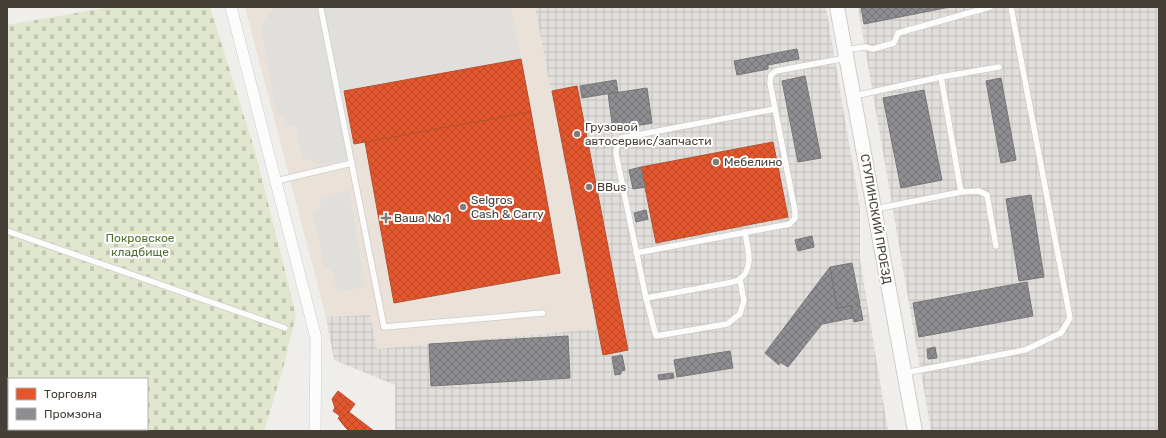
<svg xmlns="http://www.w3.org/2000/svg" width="1166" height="438" font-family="Rubik,sans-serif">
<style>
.commercial{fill:#eae1d8}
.industrial{fill:url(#industrial-grid)}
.cemetery{fill:url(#cemetery-stones);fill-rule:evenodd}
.parking{fill:#e1dfdc}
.shops{fill:url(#shops-cross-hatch);stroke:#b45031}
.industry{fill:url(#industry-cross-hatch);stroke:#777677}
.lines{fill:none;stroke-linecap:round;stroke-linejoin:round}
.service-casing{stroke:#ceccc9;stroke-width:7}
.minor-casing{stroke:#ceccc9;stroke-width:12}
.tertiary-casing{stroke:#ceccc9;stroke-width:16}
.service{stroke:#fdfcfc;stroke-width:5.5}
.minor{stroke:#fdfcfc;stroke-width:11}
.tertiary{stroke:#fdfcfc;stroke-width:14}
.poi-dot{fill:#817c77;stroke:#fff;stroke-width:1.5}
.labels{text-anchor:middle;stroke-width:4;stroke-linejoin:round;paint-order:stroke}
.poi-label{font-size:12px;fill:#453f38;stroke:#fff;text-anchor:start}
.street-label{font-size:12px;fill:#453f38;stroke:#fff}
.park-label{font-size:12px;fill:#507132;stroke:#fff}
</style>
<defs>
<pattern id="industrial-grid" width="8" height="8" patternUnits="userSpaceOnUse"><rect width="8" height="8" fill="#e1dedb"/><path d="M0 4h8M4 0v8" fill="none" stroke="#c2c0bd"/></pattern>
<pattern id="cemetery-stones" width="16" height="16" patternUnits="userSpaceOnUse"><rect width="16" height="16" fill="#e0e7ce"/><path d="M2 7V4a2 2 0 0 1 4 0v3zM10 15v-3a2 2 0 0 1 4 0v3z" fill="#c2c7b2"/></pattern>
<pattern id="shops-cross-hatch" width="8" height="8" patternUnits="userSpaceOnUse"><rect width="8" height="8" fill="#e4572e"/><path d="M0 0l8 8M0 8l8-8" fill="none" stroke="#bb4928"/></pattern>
<pattern id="industry-cross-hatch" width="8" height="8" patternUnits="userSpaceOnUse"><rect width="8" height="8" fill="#8d8d92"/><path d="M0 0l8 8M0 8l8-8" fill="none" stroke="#757578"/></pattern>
</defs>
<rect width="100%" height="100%" fill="#f0eeeb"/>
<polygon class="commercial" points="245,7 535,7 596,330 377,349 370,315 326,317"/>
<g class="industrial">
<polygon points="535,7 826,7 860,208 860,259 888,431 395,431 395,385 334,360 326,317 370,315 377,349 596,329"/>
<polygon points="858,7 1159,7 1159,431 931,431"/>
</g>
<path class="cemetery" d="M110,7H210L255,151L296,315L283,369L264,431H7V25ZM9,379H147V429H9Z"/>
<g class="parking">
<polygon points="274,7 511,7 521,58 335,92 347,160 319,165 302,157 296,125 286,126 284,115 277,116 261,25"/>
<polygon points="349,190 365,287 344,291 336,288 333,272 324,265 313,211 322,208 319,198"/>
</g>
<g class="shops">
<polygon points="521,59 531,112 354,144 344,91"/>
<polygon points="577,86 628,350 603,355 552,91"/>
<polygon points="531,112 560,273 394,303 365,142"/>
<polygon points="773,142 788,217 656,243 641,167"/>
<polygon points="338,391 355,404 349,412 374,431 349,431 345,427 338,418 340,416 333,411 335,408 332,399"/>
</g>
<g class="industry">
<polygon points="861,7 950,7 864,24"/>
<polygon points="797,49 799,59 768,65 768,69 737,75 734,61"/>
<polygon points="805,76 821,158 798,162 782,81"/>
<polygon points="1001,78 1016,160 1001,163 986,81"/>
<polygon points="616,80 618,92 582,98 580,86"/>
<polygon points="647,88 652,123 613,130 608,94"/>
<polygon points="924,90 942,180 901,188 883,98"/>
<polygon points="641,167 645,187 633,189 629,170"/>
<polygon points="1031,195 1044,277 1019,281 1006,199"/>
<polygon points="646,210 648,219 636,222 634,213"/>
<polygon points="812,236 814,247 798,251 795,240"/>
<polygon points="852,263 860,304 837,308 830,267"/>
<polygon points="830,267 837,308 851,306 853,318 822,324 788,367 780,362 779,365 765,353"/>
<polygon points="1027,282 1033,316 919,337 913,303"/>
<polygon points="860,305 863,320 854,322 851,307"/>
<polygon points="568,336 570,378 431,386 429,344"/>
<polygon points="935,347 937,358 928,359 927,349"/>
<polygon points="730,351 733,368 677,377 674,360"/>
<polygon points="622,355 625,370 621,371 621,374 615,375 612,357"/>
<polygon points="673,373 674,378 659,380 658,375"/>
</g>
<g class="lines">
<defs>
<g id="service">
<polyline points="321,9 384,327 543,313"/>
<polyline points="845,50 865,47 873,49 894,43 898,33 990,7"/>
<polyline points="941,77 999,67"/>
<polyline points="854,96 941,77 961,192 875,209"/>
<polyline points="276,181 352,163"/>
<polyline points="961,192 979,191 987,195 996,246"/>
<polyline points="7,231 285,328"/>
<path d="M745,232C747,247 755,267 740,279C738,281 732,282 728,283L646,298L616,154C616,148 617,143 621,138L775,109"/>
<polyline points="636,253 790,224 795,218 795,211 770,83 771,75 776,71 846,58"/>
<polyline points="646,298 656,336 727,324 740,314 744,301 740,279"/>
<polyline points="904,373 1025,350 1061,333 1070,318 1011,7"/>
</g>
<polyline id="minor" points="231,7 316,338 315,431"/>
<polyline id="tertiary" points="837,7 915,431"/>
</defs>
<use href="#service" class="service-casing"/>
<use href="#minor" class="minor-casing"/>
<use href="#tertiary" class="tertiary-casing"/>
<use href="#service" class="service"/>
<use href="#minor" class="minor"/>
<use href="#tertiary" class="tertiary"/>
</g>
<g class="poi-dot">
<circle cx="577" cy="134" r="4"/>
<circle cx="716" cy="162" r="4"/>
<circle cx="589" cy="187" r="4"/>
<circle cx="463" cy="207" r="4"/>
<path d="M384 212h4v4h4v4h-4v4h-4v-4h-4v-4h4z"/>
</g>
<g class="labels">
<g class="poi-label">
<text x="585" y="131">Грузовой<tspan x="585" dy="14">автосервис/запчасти</tspan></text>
<text x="724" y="166">Мебелино</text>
<text x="597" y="191">BBus</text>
<text x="471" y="204">Selgros<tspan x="471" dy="14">Cash &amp; Carry</tspan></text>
<text x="394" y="222">Ваша № 1</text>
</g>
<g class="street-label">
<text transform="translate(876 219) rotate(80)" y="4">СТУПИНСКИЙ ПРОЕЗД</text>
</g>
<g class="park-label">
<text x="140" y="242">Покровское<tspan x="140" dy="14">кладбище</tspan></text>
</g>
</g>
<rect width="1166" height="438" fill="none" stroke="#453f38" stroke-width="16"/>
<rect x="8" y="378" width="140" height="52" fill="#ffffff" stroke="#b5b2af"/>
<rect x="16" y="388" width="20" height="12" fill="#e4572e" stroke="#b5b2af"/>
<text x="44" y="398" font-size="12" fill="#453f38">Торговля</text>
<rect x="16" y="408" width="20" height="12" fill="#8d8d92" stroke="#b5b2af"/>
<text x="44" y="418" font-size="12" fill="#453f38">Промзона</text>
</svg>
